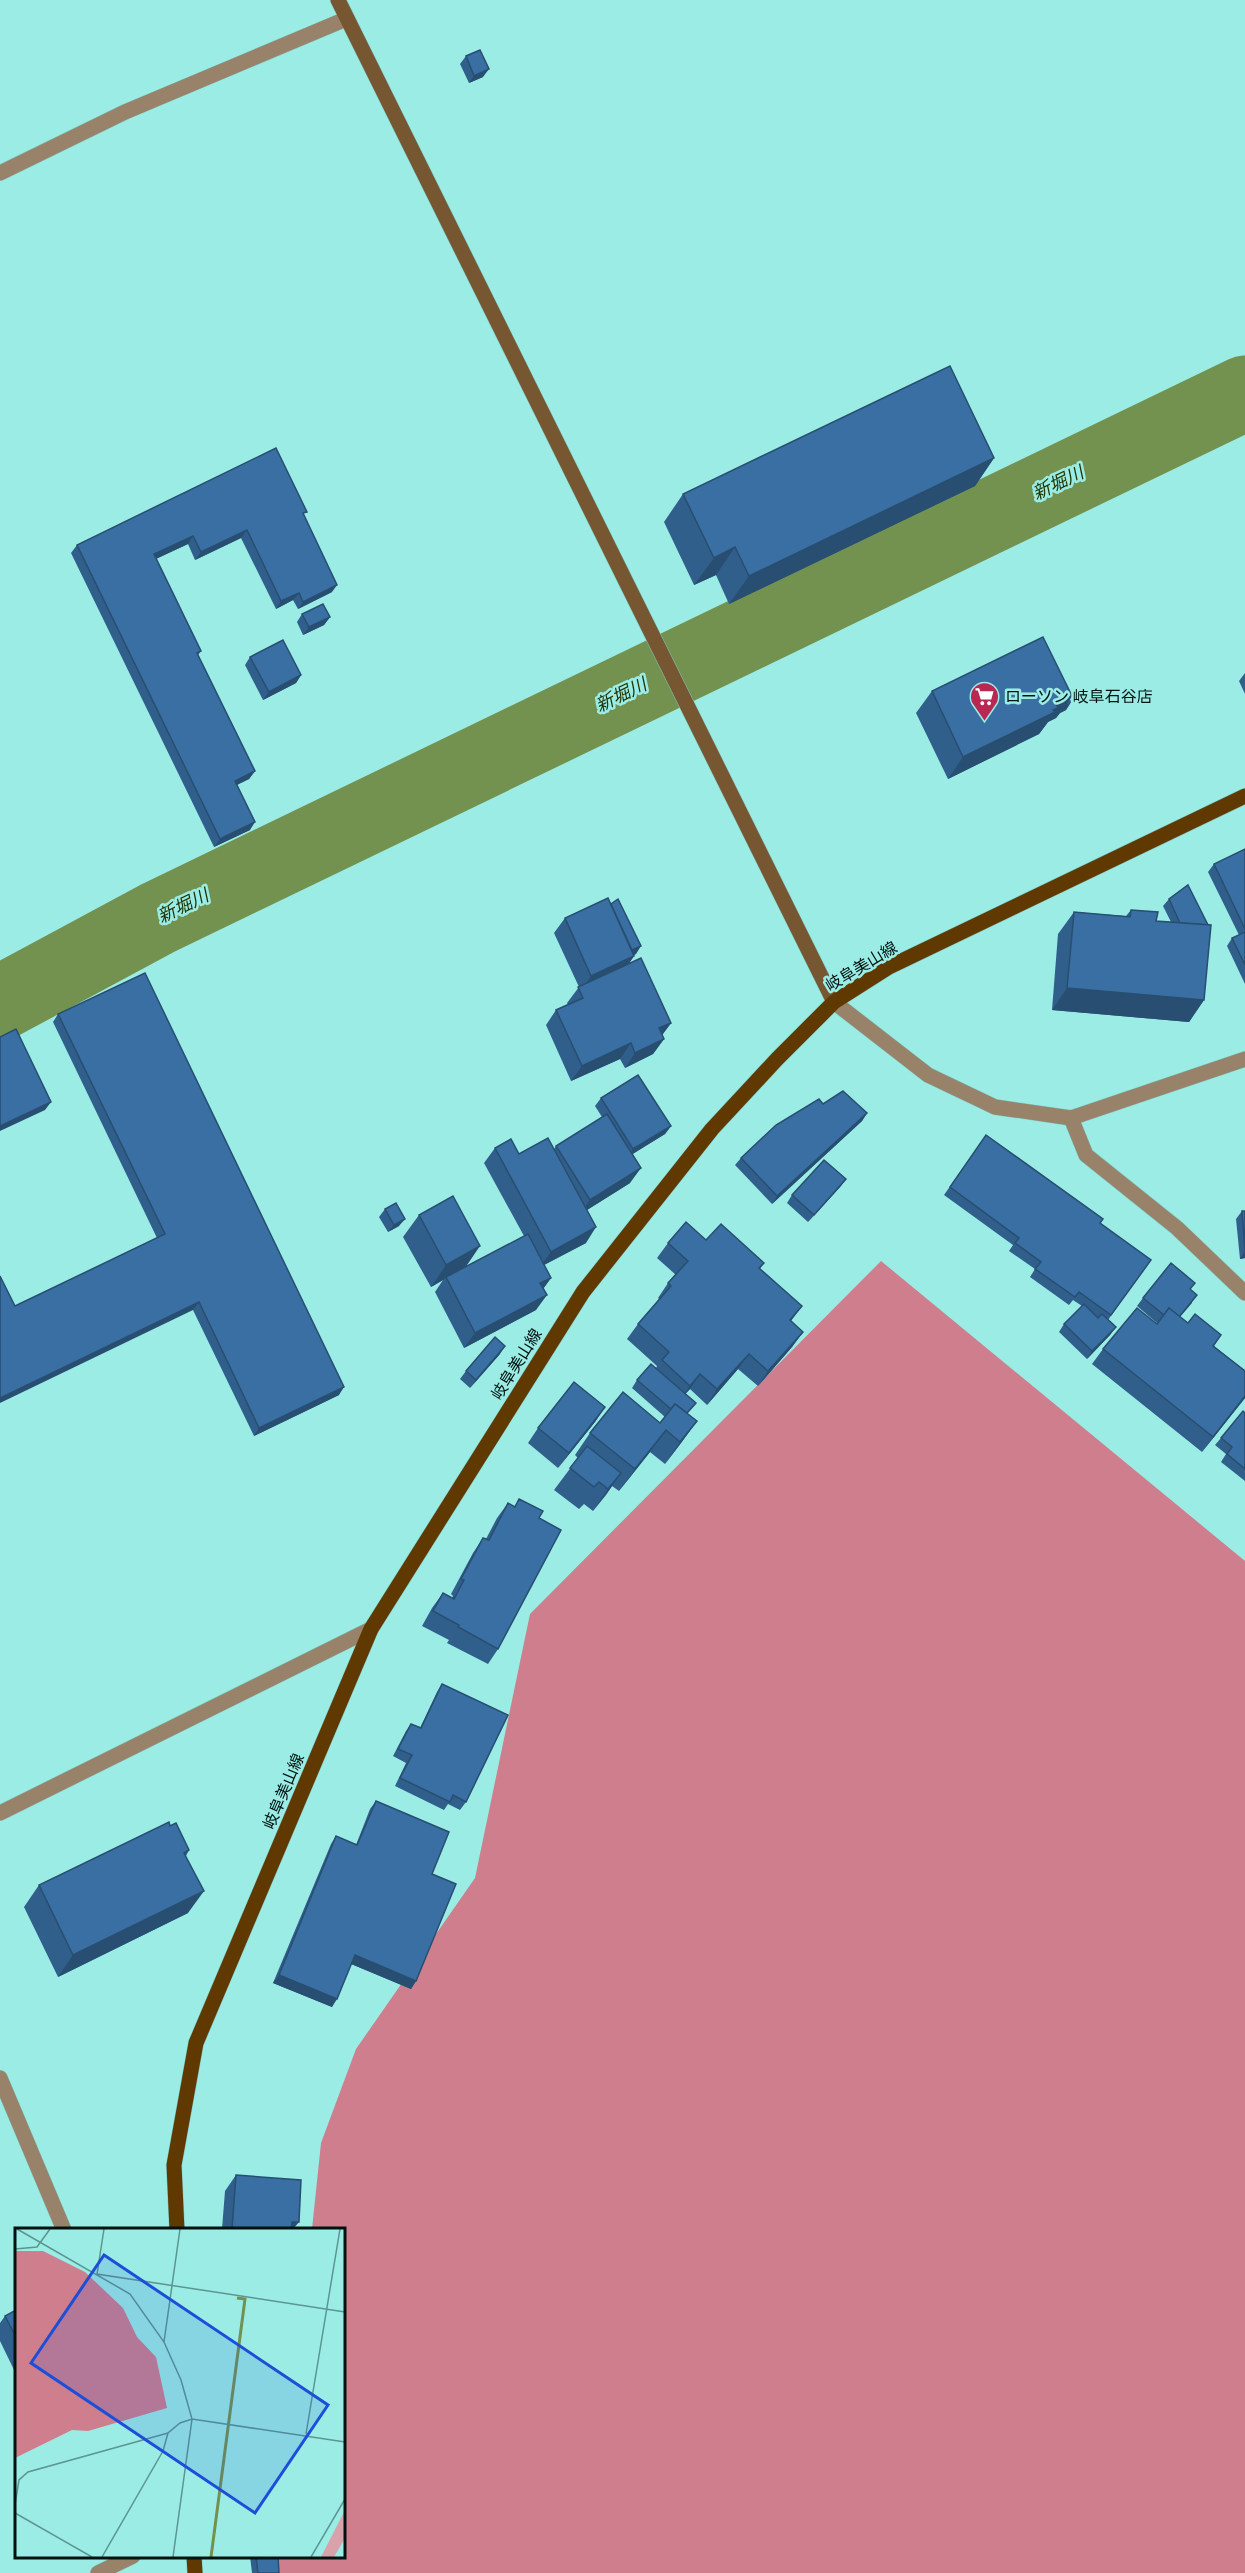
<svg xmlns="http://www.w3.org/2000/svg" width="1245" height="2573" font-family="'Archivo Narrow','Noto Sans JP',sans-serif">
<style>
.forest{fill:#ce7e8c}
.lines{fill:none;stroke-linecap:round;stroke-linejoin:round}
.river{stroke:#73914f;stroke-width:75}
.street-casing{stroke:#82c9c3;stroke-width:16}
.secondary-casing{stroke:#82c9c3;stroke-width:16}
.primary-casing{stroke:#82c9c3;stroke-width:16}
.street{stroke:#988269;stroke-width:15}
.secondary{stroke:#775732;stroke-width:15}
.primary{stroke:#5f3900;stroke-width:15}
.wall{fill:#315f8b}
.shaded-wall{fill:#284e71}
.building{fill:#396fa2;stroke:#284e71;stroke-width:1.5}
.labels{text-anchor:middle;stroke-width:5;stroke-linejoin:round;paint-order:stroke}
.poi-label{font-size:16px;fill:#001210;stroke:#9bece5;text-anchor:start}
.street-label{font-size:16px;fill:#001210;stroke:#9bece5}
.water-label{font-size:18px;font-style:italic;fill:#1f3200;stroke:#9bece5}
.inset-river{fill:none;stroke:#73914f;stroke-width:3}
.inset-road{fill:none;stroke:#5d9590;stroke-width:1.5}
.view{fill:#1d4ed8;fill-opacity:0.15;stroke:#1d4ed8;stroke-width:3}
.inset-edge{fill:none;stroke:#001210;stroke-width:3}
</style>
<rect width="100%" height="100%" fill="#9bece5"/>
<polygon class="forest" points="881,1261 1245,1561 1245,2573 256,2573 259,2557 344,2556 344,2230 312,2229 321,2143 356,2049 475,1878 530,1614"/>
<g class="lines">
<polyline class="river" points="0,1003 158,918 1245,393"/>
<defs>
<g id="street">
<polyline points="0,173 125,112 346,19"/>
<polyline points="834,1002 928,1075 995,1107 1071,1118 1245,1059"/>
<polyline points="1071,1118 1086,1155 1177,1228 1245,1293"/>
<polyline points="0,1813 371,1629"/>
<polyline points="0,2078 64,2230"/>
<polyline points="98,2573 133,2556"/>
</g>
<polyline id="secondary" points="338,0 834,1002"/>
<g id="primary">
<polyline points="177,2230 174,2165 196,2043 371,1629 583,1292 712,1129 777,1059 834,1002 889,967 1245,796"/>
<polyline points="194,2556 195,2573"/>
</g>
</defs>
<use href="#street" class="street-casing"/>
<use href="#secondary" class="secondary-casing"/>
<use href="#primary" class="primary-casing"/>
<use href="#street" class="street"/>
<use href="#secondary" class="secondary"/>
<use href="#primary" class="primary"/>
</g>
<g class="wall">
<polygon points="466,56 483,77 469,83 460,64"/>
<polygon points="994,458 975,486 729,604 716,575 694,585 664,522 683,494"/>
<polygon points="304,516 332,592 298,609 293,600 276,609 241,538 195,560 188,544 156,559 201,651 198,655 255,771 249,779 237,785 250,830 214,847 71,553 77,545"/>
<polygon points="302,614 330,617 324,625 303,635 297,622"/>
<polygon points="250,657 301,675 296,683 263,700 245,665"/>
<polygon points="1245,673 1245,694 1239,681"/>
<polygon points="932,691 1072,696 1070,699 1071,702 1066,710 1060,713 1056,718 1048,722 1039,734 948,779 916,713"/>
<polygon points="1245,849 1245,984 1227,946 1232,938 1239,935 1208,872 1214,864"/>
<polygon points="1188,885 1204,1000 1189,1022 1052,1010 1058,934 1074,912 1126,916 1131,910 1156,921 1171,922 1163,906 1169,899"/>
<polygon points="565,918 636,954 634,955 634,956 629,963 671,1023 662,1035 664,1039 653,1054 625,1068 620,1059 571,1081 546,1025 556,1010 568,1005 567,1003 579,987 554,933"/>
<polygon points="58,1014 339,1395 254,1436 193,1310 15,1306 157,1238 53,1022"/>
<polygon points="601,1098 671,1126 665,1134 632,1154 630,1183 587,1210 586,1243 544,1265 551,1278 543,1289 536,1310 464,1348 435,1292 443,1280 431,1287 403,1237 419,1215 467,1266 524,1236 484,1163 495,1148 519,1154 554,1149 556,1146 602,1117 595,1106"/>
<polygon points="823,1104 867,1113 862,1121 772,1204 735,1165 741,1158"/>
<polygon points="986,1135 1100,1223 1151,1260 1108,1320 1116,1327 1110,1335 1087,1359 1059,1332 1064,1324 1082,1306 1073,1300 1069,1305 1030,1277 1035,1269 1009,1251 1013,1245 944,1195"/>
<polygon points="846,1179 840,1187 808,1222 787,1203 792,1195"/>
<polygon points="385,1209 399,1226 388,1232 379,1217"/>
<polygon points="1242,1211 1245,1211 1245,1258 1240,1259 1236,1219"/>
<polygon points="706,1240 764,1263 760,1269 791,1322 803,1332 792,1347 758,1386 738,1369 707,1405 690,1389 685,1394 696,1403 687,1414 697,1421 681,1443 665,1464 650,1452 619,1491 612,1486 593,1511 584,1504 579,1509 554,1490 578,1458 575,1455 590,1433 660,1423 665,1417 632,1388 637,1380 656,1368 657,1366 627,1339 638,1324 659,1299 658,1298 668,1283 676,1275 657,1258 668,1243"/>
<polygon points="1190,1289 1192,1303 1180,1317 1188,1323 1221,1335 1214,1346 1245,1371 1245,1398 1202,1452 1092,1364 1103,1349 1157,1323 1137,1306 1143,1298"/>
<polygon points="500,1354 470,1388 460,1379 466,1371"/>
<polygon points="605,1407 595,1422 558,1468 528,1443 538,1428"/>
<polygon points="1245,1413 1245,1481 1221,1462 1226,1454 1215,1445 1221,1438"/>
<polygon points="519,1499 539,1518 498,1649 488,1664 447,1643 449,1640 422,1626 432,1608 443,1593 452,1598 453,1596 451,1594 473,1553 483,1538 486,1539 497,1518 508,1503 514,1507"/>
<polygon points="442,1684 466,1802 460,1810 448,1804 444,1810 395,1786 406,1763 393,1756 406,1731 411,1724 420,1728 437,1692"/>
<polygon points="376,1801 432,1874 416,1981 411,1989 351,1964 332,2007 273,1983 331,1844 336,1836 356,1845 370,1809"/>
<polygon points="170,1826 189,1850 186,1856 188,1913 58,1977 24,1907 39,1885"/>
<polygon points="236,2175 293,2229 222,2229 225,2191"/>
<polygon points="16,2310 16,2374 0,2341 0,2323 5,2316"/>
<polygon points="250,2556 278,2556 279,2573 252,2573"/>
</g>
<g class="shaded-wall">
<polygon points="489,69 483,77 469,83 474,76"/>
<polygon points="994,458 975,486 729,604 749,576"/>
<polygon points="247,530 241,538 195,560 201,552"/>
<polygon points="193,536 188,544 149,562 154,554"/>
<polygon points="735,547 716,575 694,585 714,558"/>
<polygon points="337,585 332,592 298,609 303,602"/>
<polygon points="299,593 293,600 276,609 281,601"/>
<polygon points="330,617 324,625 303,635 309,627"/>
<polygon points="301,675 296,683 263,700 269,692"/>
<polygon points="1072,696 1066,705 1071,702 1066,710 1060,713 1056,718 1048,722 1039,734 948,779 963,757 1056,704"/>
<polygon points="255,771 249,779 230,788 235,781"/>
<polygon points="255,822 250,830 214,847 220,839"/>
<polygon points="641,946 636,954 625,959 630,951"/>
<polygon points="634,956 624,971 581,991 591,976"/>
<polygon points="1067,988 1204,1000 1189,1022 1052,1010"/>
<polygon points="671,1023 660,1038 659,1028"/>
<polygon points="664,1039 653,1054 625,1068 635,1053"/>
<polygon points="631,1043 620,1059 571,1081 582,1066"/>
<polygon points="51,1102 45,1110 0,1131 0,1126"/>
<polygon points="867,1113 862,1121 772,1204 777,1196"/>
<polygon points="671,1126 665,1134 628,1157 633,1149"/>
<polygon points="641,1168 630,1183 579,1215 590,1200"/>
<polygon points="846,1179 840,1187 808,1222 814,1215"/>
<polygon points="405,1219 399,1226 388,1232 394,1225"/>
<polygon points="596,1227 586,1243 540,1267 551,1252"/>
<polygon points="480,1246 465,1268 446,1277 443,1280 431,1287 446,1265"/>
<polygon points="1245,1251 1245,1258 1240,1259"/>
<polygon points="551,1278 540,1293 540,1283"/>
<polygon points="547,1295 536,1310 464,1348 475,1333"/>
<polygon points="199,1302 193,1310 0,1403 0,1398"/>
<polygon points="802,1306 791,1321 790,1320"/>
<polygon points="1116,1327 1110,1335 1087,1359 1092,1351"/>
<polygon points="803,1332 792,1347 758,1386 768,1371"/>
<polygon points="505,1346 500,1354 470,1388 476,1380"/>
<polygon points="749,1354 738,1369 707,1405 717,1389"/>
<polygon points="700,1374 690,1389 679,1401 690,1386"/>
<polygon points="344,1387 339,1395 254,1436 259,1428"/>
<polygon points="1245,1396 1245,1398 1202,1452 1213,1437"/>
<polygon points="605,1407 595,1422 558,1468 569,1453"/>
<polygon points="697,1421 681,1443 665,1464 680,1442"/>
<polygon points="666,1430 650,1452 619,1491 635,1469"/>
<polygon points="621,1473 606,1495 593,1511 608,1489"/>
<polygon points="204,1891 188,1913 58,1977 73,1955"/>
<polygon points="355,1955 416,1981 411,1989 349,1963"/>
<polygon points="279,1975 337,1999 332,2007 273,1983"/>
<polygon points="292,2222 299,2222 293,2229 286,2229"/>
</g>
<g class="building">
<polygon points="480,50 489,69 474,76 466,56"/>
<polygon points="950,366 994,458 749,576 735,547 714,558 683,494"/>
<polygon points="276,448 307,512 303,513 337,585 303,602 299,593 281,601 247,530 201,552 193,536 154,554 201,651 197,653 255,771 235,781 255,822 220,839 77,545"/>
<polygon points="323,604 330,617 309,627 302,614"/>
<polygon points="1043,637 1072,696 1056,704 1058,708 1053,710 1055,712 963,757 932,691"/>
<polygon points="283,640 301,675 269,692 250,657"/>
<polygon points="1245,849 1245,929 1214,864"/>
<polygon points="1188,885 1208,925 1180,923 1169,899"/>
<polygon points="608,898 634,956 591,976 565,918"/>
<polygon points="618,899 641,946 632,950 611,904"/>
<polygon points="1131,910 1158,912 1156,921 1211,925 1204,1000 1067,988 1074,912 1130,917"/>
<polygon points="1245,932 1245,965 1232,938"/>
<polygon points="641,958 671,1023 659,1028 664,1039 635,1053 631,1043 582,1066 556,1010 583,998 578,987"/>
<polygon points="145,973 344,1387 259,1428 199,1302 0,1398 0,1276 15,1306 165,1234 58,1014"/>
<polygon points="16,1029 51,1102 0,1126 0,1037"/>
<polygon points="638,1075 671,1126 633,1149 601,1098"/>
<polygon points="843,1091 867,1113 777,1196 741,1158 776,1125 819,1099 823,1104"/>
<polygon points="607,1114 641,1168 590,1200 556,1146"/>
<polygon points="986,1135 1103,1219 1100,1223 1151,1260 1111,1315 1079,1292 1075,1297 1035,1269 1041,1262 1015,1243 1019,1238 950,1187"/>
<polygon points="548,1138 596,1227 551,1252 495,1148 511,1139 519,1154"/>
<polygon points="824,1160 846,1179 814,1215 792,1195"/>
<polygon points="453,1196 480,1246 446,1265 419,1215"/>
<polygon points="396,1203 405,1219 394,1225 385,1209"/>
<polygon points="1242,1211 1245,1211 1245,1251"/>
<polygon points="686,1222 706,1240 721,1224 764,1263 759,1268 802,1306 790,1320 803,1332 768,1371 749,1354 717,1389 700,1374 690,1386 662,1360 669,1352 638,1324 671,1286 668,1283 688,1261 668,1243"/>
<polygon points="528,1234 551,1278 540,1283 547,1295 475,1333 446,1277"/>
<polygon points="1171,1263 1195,1283 1190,1289 1197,1295 1179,1317 1169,1308 1164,1315 1143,1298"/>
<polygon points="1084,1304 1098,1318 1102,1314 1116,1327 1092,1351 1064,1324"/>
<polygon points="1137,1308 1157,1324 1169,1308 1188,1323 1195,1314 1221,1335 1213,1346 1245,1371 1245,1396 1213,1437 1103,1349"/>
<polygon points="495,1337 505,1346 476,1380 466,1371"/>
<polygon points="651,1364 696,1403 687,1413 675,1404 671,1409 637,1380"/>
<polygon points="574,1382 605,1407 569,1453 538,1428"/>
<polygon points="623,1392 660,1423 675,1404 697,1421 680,1442 666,1430 635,1469 590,1433"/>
<polygon points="1243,1411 1245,1413 1245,1469 1227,1454 1232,1447 1221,1438"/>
<polygon points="587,1446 621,1473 608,1489 599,1482 594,1487 570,1468"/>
<polygon points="519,1499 543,1511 539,1518 561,1530 498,1649 458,1627 459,1625 433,1611 443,1593 454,1599 464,1580 461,1579 483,1538 489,1540 508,1503 515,1507"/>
<polygon points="442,1684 508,1715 466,1802 453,1795 450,1802 400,1778 412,1755 398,1749 411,1724 421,1728"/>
<polygon points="376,1801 449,1832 432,1874 456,1884 416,1981 355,1955 337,1999 279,1975 336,1836 357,1845"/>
<polygon points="169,1822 170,1826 176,1823 189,1850 184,1853 204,1891 73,1955 39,1885"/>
<polygon points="236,2175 301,2180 299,2222 292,2222 291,2229 232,2229"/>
<polygon points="16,2310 16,2337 5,2316"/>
<polygon points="256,2556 278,2556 279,2573 258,2573"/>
</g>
<defs>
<symbol id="supermarket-pin" viewBox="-11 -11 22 30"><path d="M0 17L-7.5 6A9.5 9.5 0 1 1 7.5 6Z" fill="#b82853" stroke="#9bece5"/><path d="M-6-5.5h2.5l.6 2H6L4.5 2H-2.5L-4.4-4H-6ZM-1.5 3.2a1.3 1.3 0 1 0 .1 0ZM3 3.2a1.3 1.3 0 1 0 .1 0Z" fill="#fff"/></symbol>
</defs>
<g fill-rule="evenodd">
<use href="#supermarket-pin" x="968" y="680" width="33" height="45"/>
</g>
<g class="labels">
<g class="poi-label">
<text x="1005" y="702">ローソン 岐阜石谷店</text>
</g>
<g class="street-label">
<text transform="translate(861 966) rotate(-31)" y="6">岐阜美山線</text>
<text transform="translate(516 1364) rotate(-58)" y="6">岐阜美山線</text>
<text transform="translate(283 1791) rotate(-67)" y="6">岐阜美山線</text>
</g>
<g class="water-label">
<text transform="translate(1058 483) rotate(-26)" y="6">新堀川</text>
<text transform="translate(621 695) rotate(-26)" y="6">新堀川</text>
<text transform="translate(183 906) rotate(-26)" y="6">新堀川</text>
</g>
</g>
<g transform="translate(15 2228)">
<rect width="330" height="330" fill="#9bece5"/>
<path d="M330,282V310L319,329H306Z" fill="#d9a2aa"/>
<path d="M0,23H28L70,44L108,80L122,109L141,129L152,180L73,203L57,202L0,230Z" fill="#ce7e8c"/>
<path class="inset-river" d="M196,329L230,71L222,70"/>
<path class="inset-road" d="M2,1L115,66L149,114L166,152L177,191L158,329M89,1L82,46L330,84M0,21L22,19L35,1M149,114L165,1M291,206L325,1M0,277L4,252L13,244L153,205M0,285L77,329M87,329L148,223L153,205L165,195L177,191L330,214M296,329L330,271"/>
<path class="view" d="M89,27L313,177L240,285L16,135Z"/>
<rect width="330" height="330" class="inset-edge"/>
</g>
</svg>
